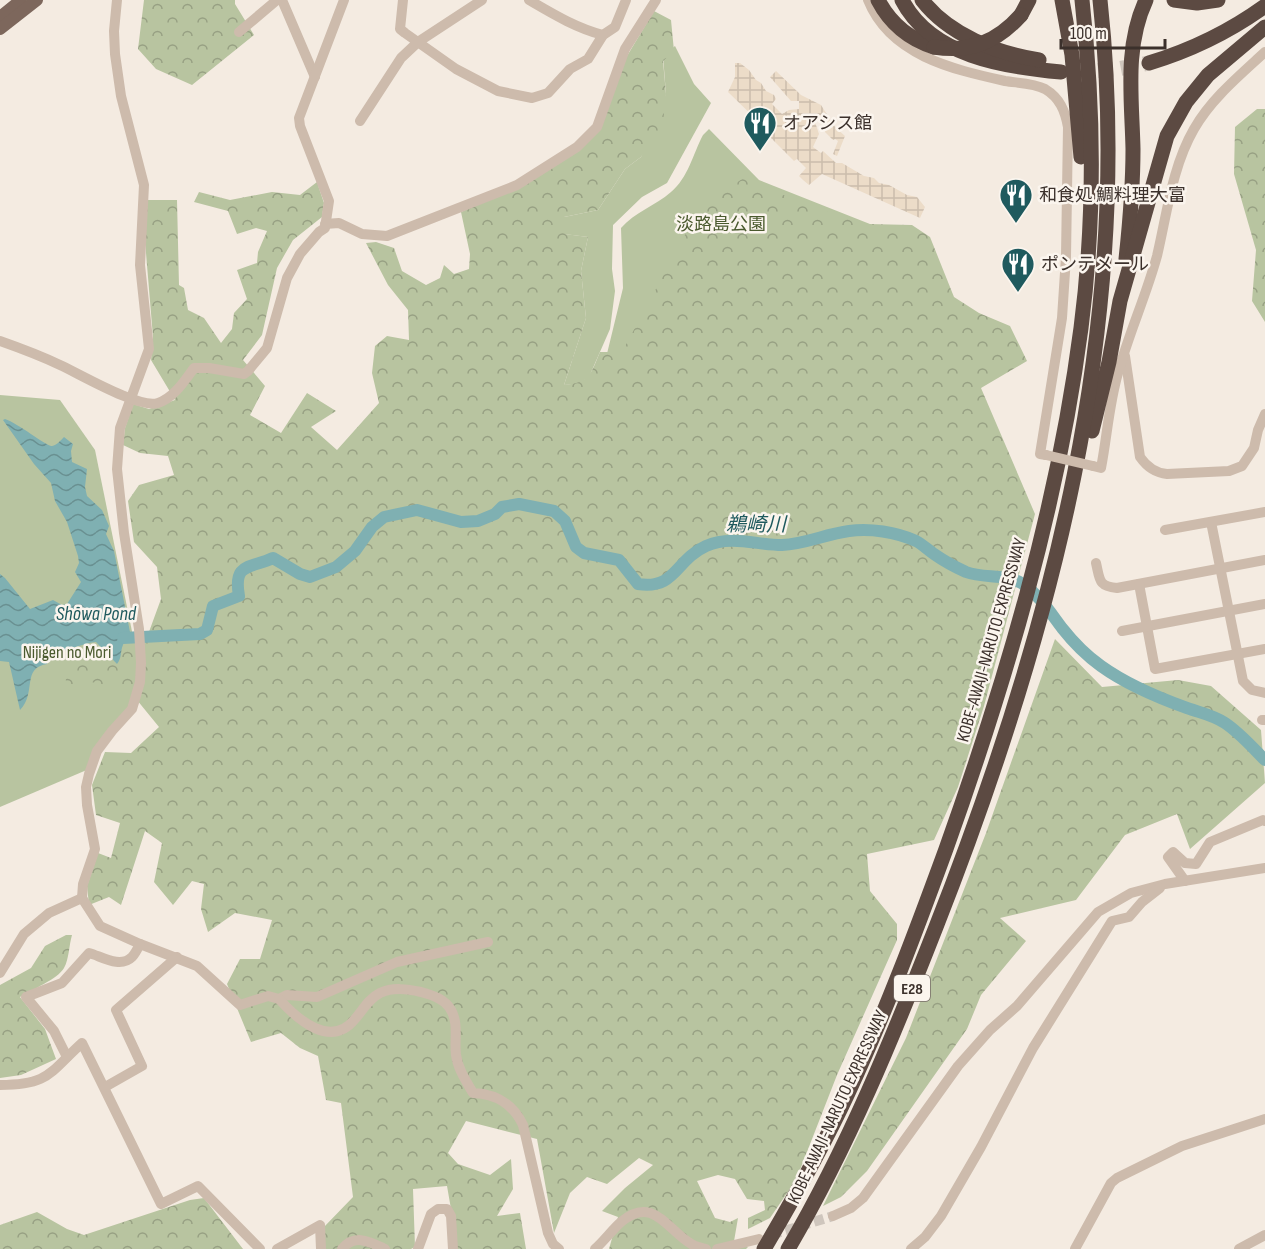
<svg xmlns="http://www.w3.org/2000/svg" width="1265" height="1249" font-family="'Sofia Sans Condensed','Noto Sans JP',sans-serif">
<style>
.green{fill:#b8c4a0}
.forest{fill:url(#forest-crowns)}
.plaza{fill:url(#plaza-grid)}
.water{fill:url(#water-waves)}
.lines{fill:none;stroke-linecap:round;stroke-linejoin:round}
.river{stroke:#7fb0b2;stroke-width:12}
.minor-tunnel{stroke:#cfc6bd;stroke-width:10;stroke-dasharray:10 5;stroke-linecap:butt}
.highway-tunnel{stroke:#cfc6bd;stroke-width:15;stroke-dasharray:15 8;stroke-linecap:butt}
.minor{stroke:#cdbbac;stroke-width:10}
.major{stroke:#7d675c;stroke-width:12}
.highway{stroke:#5c4a42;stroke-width:15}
.minor-bridge{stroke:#cdbbac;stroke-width:10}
.highway-bridge{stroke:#5c4a42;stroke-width:15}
.labels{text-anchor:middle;stroke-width:5;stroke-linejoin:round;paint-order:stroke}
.shield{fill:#fbf5ee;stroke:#756b66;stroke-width:1.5}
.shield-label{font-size:16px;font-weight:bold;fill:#3b302b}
.poi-label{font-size:18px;fill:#3b302b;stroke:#fbf5ee;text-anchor:start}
.park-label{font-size:18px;fill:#4a5a2e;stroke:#fbf5ee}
.street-label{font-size:18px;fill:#3b302b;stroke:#fbf5ee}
.water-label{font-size:20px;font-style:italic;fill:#1f5a5e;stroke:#fbf5ee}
</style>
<defs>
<pattern id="forest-crowns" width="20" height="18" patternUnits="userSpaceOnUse" patternTransform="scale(1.5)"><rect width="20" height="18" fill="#b8c4a0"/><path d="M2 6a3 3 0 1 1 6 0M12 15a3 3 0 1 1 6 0" fill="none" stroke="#97a083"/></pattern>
<pattern id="plaza-grid" width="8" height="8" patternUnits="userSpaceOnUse" patternTransform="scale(1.5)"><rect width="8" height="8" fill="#ecdcc8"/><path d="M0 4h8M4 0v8" fill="none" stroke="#cbbdac"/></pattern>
<pattern id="water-waves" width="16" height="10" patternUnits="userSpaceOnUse" patternTransform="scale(1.5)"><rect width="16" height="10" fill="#7fb0b2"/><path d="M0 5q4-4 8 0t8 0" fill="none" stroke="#699091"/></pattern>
</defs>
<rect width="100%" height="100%" fill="#f4ebe1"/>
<g class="green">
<polygon points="675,46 694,84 711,103 667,183 642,197 613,225 612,269 615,291 610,329 589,377 578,384 564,385 586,318 581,271 588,237 564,234 564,217 598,210 625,169 641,157 666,94 663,56"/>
<path d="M709,129L759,180L880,228L651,332L604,366L623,288L621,228C635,212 655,206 671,192C688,178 693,154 703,135Z"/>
<polygon points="0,395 60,400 95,450 136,651 136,699 89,769 0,807"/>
</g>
<g class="forest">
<polygon points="144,0 235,0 235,4 254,35 192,85 156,69 138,49"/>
<path d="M654,11L671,20L674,51L663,61L666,94L663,123L641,157L625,169L598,210L564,217L565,234L588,237L581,271L586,318L564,385C590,383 591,373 600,352H622L686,233L719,193L744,178L811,207L868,224L912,225L930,237L954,297L979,313L1010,326L1027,361L981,388L1035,514L984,706L958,787L934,840L867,854L870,891L897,924V940L837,1075L796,1180L770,1218L748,1229V1218L765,1210L764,1201L747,1199L735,1179L718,1175L697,1181L715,1218L730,1222L738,1218L733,1247H748L746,1249H609L618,1217L602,1211L625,1188L653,1165L639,1158L607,1184L587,1177L570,1193L554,1233L537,1139L466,1121L448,1153L458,1164L490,1175L511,1159L513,1189L497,1216L520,1213L526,1249H453L455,1232L447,1186L413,1189L415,1247L411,1249H325L324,1227L353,1197L341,1103L326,1100L318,1056L300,1048L281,1033L251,1042L227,984L240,959H260L272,920L235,913L208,932L201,909L204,884L192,881L173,905L154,882L162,843L145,831L121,905L109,897L89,905L87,886L98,853L111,858L120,823L96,815L92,785L105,752L131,753L159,727L128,689L91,682L65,703L67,650C77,649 87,641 96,642L111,659L119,662L123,645L126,640H146L161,599L157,567L134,542L128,501L139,485L174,475L168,456L140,453L123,445L125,428L133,404L149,409L175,400L151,360L153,337L146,253V200H177L179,285L184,288L188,310L204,318L221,343L232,329L234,313L247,299L237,270L257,263L258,252L267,231L256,228L237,234L228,211L194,202L199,192L230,200L272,192L300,195L317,182L324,203L322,217L293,240L277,268L262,335L243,360L265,386L250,415L281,433L307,393L336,411L311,427L337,450L379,403L372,373L375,346L387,336L409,340L408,310L388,285L366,243L376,242L394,248L402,271L426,285L440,278L444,265L454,274L469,269L470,254L461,212L533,180L601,127L627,56Z"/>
<polygon points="1257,109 1265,109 1265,322 1252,301 1256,250 1234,174 1235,127"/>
<polygon points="1055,639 1102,687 1178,680 1211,686 1261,730 1265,783 1190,849 1177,814 1125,835 1076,900 1000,918 1026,941 981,995 967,1029 867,1171 841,1197 823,1206 906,1038 986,833"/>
<path d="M66,935H72C69,945 69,959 64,968C58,979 31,990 20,997L45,1029L56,1059L21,1075L0,1078V985L31,968L45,946Z"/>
<polygon points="204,1198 243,1249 0,1249 0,1225 37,1212 67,1229 84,1235 190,1200"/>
</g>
<polygon class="plaza" points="735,63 740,63 749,70 756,80 761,83 766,91 774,95 776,99 772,104 782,114 789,110 799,109 799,101 791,101 770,77 776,71 801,95 821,105 835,127 845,136 837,156 833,154 838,141 835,139 833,140 825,132 824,125 820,119 815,122 819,134 813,147 821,153 823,151 836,163 842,163 864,176 874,178 879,183 889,185 907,195 917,197 925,207 920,218 822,174 809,185 803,180 799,176 806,168 797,159 794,161 764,131 765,128 728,92 735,77"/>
<path class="water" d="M5,419C18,423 47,447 52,446C57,445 60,441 64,437L73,444L71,451L72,462L87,469L85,487L87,496L102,510L109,526L106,534L114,551L130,632C129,639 125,638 123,645C120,652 122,658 117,664L96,642C91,641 54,654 49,657L47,664C21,668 37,693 20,710L9,662L0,661V574L5,578L30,609L53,600L62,605L67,604L81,582L75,572L79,563L78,556L67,522L55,501L51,483L34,464L3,420Z"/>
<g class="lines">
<path class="river" d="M123,638L200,634L207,630L213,606L239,596C233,562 250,569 273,558L300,574L310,577L336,567L355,551L372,527L384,517L417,510L461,522L478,521L495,514L502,507L519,504L554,511L565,521L576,547L584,553L619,560L638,584C676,590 675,560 706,546C732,535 756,545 782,545C805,544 826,534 849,531C870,528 896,532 916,541C922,544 928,550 934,554C944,561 955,567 966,572C984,579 1006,573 1023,584C1040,596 1050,612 1062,628C1073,642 1087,656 1101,666C1126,684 1159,698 1187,708C1201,713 1213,715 1225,723C1240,733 1252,747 1265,760"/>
<polyline class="minor-tunnel" points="771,1235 833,1216"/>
<polyline class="highway-tunnel" points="1075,72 1118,69 1149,63"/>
<g class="minor">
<polyline points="117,0 114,31 115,54 121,96 144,185 140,265 149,349 120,428 117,469 124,533 139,629 141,663 140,682 132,709 112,731 97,751 89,774 86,787 87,805 95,849 83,884 82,898 100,926 140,944 197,966 240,1005 268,996 279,999 287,995 317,997 397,962 488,942"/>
<polyline points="282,0 315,77"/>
<polyline points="403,0 400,29 405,33 456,69 498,91 532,98 548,93 570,69 588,59 603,35 615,27 626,0"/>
<path d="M529,0C553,14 576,28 603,35"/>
<path d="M868,0C890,55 951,69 1005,81C1017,83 1034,83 1045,89C1060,98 1065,111 1068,127L1066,257L1062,318L1040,454L1046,455"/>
<polyline points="239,32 277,0"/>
<polyline points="360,121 401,58 418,42 482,0"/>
<polyline points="325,224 339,223 362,234 387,236 517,185 577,147 597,127 625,49 656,0"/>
<path d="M0,341C20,348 41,356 60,365C80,374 139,409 158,403C174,398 185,380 194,368H209L244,374L248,371L267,348L287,278L300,254L319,232L325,228L329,201L300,126L299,118L344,0"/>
<path d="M1125,356L1140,457C1147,467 1155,473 1167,474L1229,471L1242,466L1254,448L1258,430L1265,414"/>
<path d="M1093,466L1101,468C1107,437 1109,404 1118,373C1129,333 1146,296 1157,256C1167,214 1172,167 1194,129C1211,99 1240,75 1265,52"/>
<polyline points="1211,522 1243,681 1252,690 1265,693"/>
<polyline points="1165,530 1265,512"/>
<path d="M1096,563C1100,580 1098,586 1117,588L1265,560"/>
<polyline points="1139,584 1155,669 1265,649"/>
<polyline points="1122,631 1265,604"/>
<polyline points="1262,720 1265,720"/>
<polyline points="1185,881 1168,857 1173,852 1185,863 1196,864 1210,842 1263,820 1265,821"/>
<polyline points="0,973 24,934 49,913 82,898"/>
<path d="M279,999C298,1020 331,1049 355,1019C363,1010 368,999 380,993C393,987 407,989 421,992C432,995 445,999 451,1010C459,1024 454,1040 456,1055C458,1069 466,1081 473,1093C497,1094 513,1104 523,1125L548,1233L553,1244L559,1249"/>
<path d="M67,1057L54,1031L26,997L62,983L89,953C101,956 120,969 132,957C135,954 138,948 140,944"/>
<path d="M0,1085C49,1085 49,1073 82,1043L161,1204L198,1186L260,1249"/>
<polyline points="105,1087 142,1066 116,1010 177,957"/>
<polyline points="833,1216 851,1208 863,1198 958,1066 990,1030 1017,1006 1098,912 1131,893 1165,884 1265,868"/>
<polyline points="277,1249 320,1225 321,1249"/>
<path d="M342,1249C355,1233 370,1242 385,1249"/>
<polyline points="418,1249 431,1214 438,1209 447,1209 451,1216 453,1249"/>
<path d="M595,1249C604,1241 612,1230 621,1222C654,1194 668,1232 693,1245C697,1247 702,1248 706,1249"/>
<polyline points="717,1249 759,1239"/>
<polyline points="911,1249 925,1237 941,1216 981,1147 1033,1048 1112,921 1129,917 1142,902 1160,888"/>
<polyline points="1075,1249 1111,1183 1117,1178 1182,1146 1265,1119"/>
<polyline points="1239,1249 1265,1235"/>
</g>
<g class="major">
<polyline points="0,17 21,0"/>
<polyline points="0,29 37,0"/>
</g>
<g class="highway">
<path d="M878,0C890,23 909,39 934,47"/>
<path d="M902,0C931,56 1004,67 1061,72"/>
<path d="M922,0C949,35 996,53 1039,60"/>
<polyline points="1062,0 1072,55 1081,157"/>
<polyline points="1174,0 1197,3 1218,0"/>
<polyline points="1021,15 1029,0"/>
<path d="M1149,63C1192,50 1229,32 1265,6"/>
<path d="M1126,259C1130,222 1133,186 1133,149C1132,99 1124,47 1146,0"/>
<polyline points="1092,431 1109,362 1120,301 1167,136 1186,102 1208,75 1265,27"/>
<path d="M764,1249C794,1198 823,1147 848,1093C885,1014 916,931 946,849C1006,681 1058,505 1081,328C1095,220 1094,108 1082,0"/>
<path d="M788,1249C848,1147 893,1037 936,927C1052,632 1135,320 1100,0"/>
</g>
<polyline class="minor-bridge" points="1046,455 1093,466"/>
<path class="highway-bridge" d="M934,47C970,53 997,42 1021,15"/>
</g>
<defs>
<symbol id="restaurant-pin" viewBox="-11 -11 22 30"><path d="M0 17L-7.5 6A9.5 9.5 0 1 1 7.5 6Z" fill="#1f5a5e" stroke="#fbf5ee"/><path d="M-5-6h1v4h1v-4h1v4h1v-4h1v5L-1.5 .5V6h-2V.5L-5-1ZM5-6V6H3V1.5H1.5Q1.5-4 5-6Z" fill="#fff"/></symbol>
</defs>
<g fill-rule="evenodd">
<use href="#restaurant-pin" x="741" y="104" width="38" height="52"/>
<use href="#restaurant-pin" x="997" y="176" width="38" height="52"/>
<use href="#restaurant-pin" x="999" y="245" width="38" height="52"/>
</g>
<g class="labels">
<rect class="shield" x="894" y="975" width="36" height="26" rx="4.5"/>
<g class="shield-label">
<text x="912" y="994">E28</text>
</g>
<g class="poi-label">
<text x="783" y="129">オアシス館</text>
<text x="1039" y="201">和食処 鯛料理大富</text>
<text x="1041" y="270">ポンテメール</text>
</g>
<g class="park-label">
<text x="721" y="230">淡路島公園</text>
<text x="67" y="658">Nijigen no Mori</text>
</g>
<g class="street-label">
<text transform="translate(991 640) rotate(-74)" y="6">KOBE-AWAJI-NARUTO EXPRESSWAY</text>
<text transform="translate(837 1107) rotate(-65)" y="6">KOBE-AWAJI-NARUTO EXPRESSWAY</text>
</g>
<g class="water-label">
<text x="756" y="531">鵜崎川</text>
<text x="96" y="620">Shōwa Pond</text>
</g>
</g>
<path d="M1061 39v9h104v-9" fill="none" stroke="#3b302b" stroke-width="3"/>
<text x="1070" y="39" font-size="18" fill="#3b302b" stroke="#fbf5ee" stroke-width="4.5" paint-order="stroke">100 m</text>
</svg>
